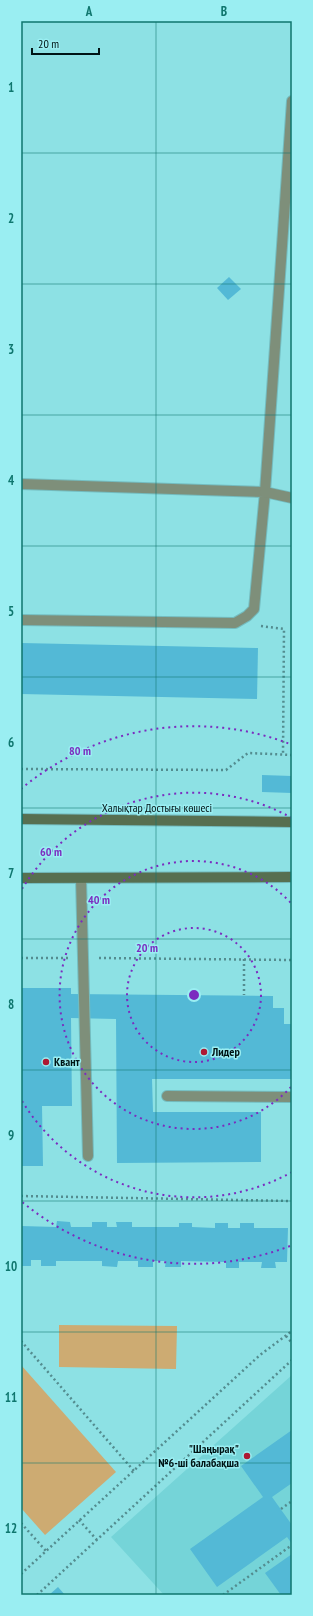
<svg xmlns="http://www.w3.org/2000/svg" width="313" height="1616" font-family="'PT Sans Narrow',sans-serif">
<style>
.built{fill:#75d4d8}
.green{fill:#cdab72}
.building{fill:#53b9d6}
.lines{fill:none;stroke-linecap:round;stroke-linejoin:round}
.service-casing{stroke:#74bcbf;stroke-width:12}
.minor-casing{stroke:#74bcbf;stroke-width:12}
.secondary-casing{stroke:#74bcbf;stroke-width:12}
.path{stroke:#538c8f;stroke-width:2.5;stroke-dasharray:2 3;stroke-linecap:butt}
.service{stroke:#7e8f7a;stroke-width:10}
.minor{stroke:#7e8f7a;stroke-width:10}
.secondary{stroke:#576f50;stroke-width:10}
.grid{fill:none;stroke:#0f766e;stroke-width:1;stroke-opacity:0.55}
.ring{fill:none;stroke:#7b2cbf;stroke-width:2;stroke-dasharray:2 4}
.poi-dot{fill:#ad1933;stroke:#9aeef2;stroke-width:1.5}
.labels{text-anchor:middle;stroke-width:3;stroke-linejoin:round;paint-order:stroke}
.street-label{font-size:12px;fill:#001415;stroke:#9aeef2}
.poi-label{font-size:12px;font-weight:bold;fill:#001415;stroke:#9aeef2;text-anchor:start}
.centre{fill:#7b2cbf;stroke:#9aeef2;stroke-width:2}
.ring-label{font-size:12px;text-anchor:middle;font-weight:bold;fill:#7b2cbf;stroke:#9aeef2;stroke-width:3;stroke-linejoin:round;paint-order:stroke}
.neatline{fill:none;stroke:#0f766e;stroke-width:1.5}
.grid-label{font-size:13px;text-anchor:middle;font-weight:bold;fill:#0f766e}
</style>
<rect width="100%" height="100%" fill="#8de1e4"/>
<polygon class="built" points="292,1375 292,1595 164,1595 111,1537"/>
<g class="green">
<polygon points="59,1325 177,1326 176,1369 59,1367"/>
<polygon points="21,1365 116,1472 45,1535 21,1508"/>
</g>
<g class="building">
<polygon points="229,277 241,289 228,300 217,288"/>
<polygon points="21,643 258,648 257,699 21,694"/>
<polygon points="262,775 292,776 292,793 262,792"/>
<polygon points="21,988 71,988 71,994 273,996 273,1008 284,1008 284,1024 292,1024 292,1079 152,1079 153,1112 261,1112 261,1162 117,1163 116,1019 71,1018 72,1106 42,1106 43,1166 21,1166"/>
<polygon points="57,1221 70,1222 71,1227 92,1227 92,1222 107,1222 107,1227 117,1227 116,1222 132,1222 132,1227 179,1227 179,1223 192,1223 192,1227 215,1228 215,1223 228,1223 228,1228 240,1228 240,1223 254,1223 254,1228 288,1228 287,1262 275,1262 276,1268 261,1268 262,1262 239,1262 239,1268 226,1268 226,1262 181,1261 181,1267 165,1267 166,1261 153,1261 153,1267 138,1267 138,1261 118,1261 117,1267 102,1266 102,1261 56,1261 56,1266 41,1266 41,1260 31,1260 31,1266 21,1266 21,1226 56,1227"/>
<polygon points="292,1430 292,1483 272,1497 292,1525 292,1544 287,1537 217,1587 190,1549 263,1497 241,1466"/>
<polygon points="292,1554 292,1594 290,1595 281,1595 265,1573"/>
<polygon points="58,1587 65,1595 49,1595"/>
</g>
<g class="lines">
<defs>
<g id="service">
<polyline points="21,484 265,492 254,609 247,616 235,623 21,620"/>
<polyline points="81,878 88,1156"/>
<polyline points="167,1096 292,1097"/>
</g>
<polyline id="minor" points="292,101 265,492 292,498"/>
<g id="secondary">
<polyline points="21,819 292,822"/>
<polyline points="21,878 292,877"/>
</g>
</defs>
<use href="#service" class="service-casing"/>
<use href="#minor" class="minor-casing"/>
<use href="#secondary" class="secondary-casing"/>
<g class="path">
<polyline points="261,626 284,629 283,755"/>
<polyline points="21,769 226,770 248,753 292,755"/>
<polyline points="21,958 68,958"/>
<polyline points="99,958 292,960"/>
<polyline points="244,959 244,995"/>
<polyline points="21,1196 292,1201"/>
<polyline points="286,1336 292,1343"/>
<polyline points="21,1341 134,1471"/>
<polyline points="281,1509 292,1501"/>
<polyline points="79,1520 97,1540"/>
<polyline points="21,1523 46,1551"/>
<polyline points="21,1574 260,1355 292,1331"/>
<polyline points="37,1595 292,1360"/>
<polyline points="223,1595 292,1545"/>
</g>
<use href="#service" class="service"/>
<use href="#minor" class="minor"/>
<use href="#secondary" class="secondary"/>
</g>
<path class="grid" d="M156,21V1595M21,153H292M21,284H292M21,415H292M21,546H292M21,677H292M21,808H292M21,939H292M21,1070H292M21,1201H292M21,1332H292M21,1463H292"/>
<g class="ring">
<circle cx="194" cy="995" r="67"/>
<path d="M291 1087A134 134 0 1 1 291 903"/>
<path d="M292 1172A202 202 0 0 1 22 1101M22 889A202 202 0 0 1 292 818"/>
<path d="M290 1246A269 269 0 0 1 21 1201M21 789A269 269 0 0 1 290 744"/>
</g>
<g class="poi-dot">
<circle cx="204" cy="1052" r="4"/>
<circle cx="46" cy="1062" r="4"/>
<circle cx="247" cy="1456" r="4"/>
</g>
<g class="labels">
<g class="street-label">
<text x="157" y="812">Халықтар Достығы көшесі</text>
</g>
<g class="poi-label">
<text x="212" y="1056">Лидер</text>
<text x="54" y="1066">Квант</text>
<text x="239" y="1453" text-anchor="end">"Шаңырақ"<tspan x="239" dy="14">№6-ші балабақша</tspan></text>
</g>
</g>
<circle cx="194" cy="995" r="6" class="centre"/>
<g class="ring-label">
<text x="80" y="755">80 m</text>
<text x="51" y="856">60 m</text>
<text x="99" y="904">40 m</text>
<text x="147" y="952">20 m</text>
</g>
<rect width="313" height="1616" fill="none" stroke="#9aeef2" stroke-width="44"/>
<path d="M32 48v6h67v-6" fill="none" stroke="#001415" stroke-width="2"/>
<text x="38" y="48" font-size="12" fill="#001415" stroke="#9aeef2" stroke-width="3" paint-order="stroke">20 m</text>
<rect x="22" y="22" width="269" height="1572" class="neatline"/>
<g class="grid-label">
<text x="89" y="16">A</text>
<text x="224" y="16">B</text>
<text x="11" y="92">1</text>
<text x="11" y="223">2</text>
<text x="11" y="354">3</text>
<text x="11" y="485">4</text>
<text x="11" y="616">5</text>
<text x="11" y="747">6</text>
<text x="11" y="878">7</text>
<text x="11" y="1009">8</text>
<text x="11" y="1140">9</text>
<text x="11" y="1271">10</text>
<text x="11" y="1402">11</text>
<text x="11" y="1533">12</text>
</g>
</svg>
